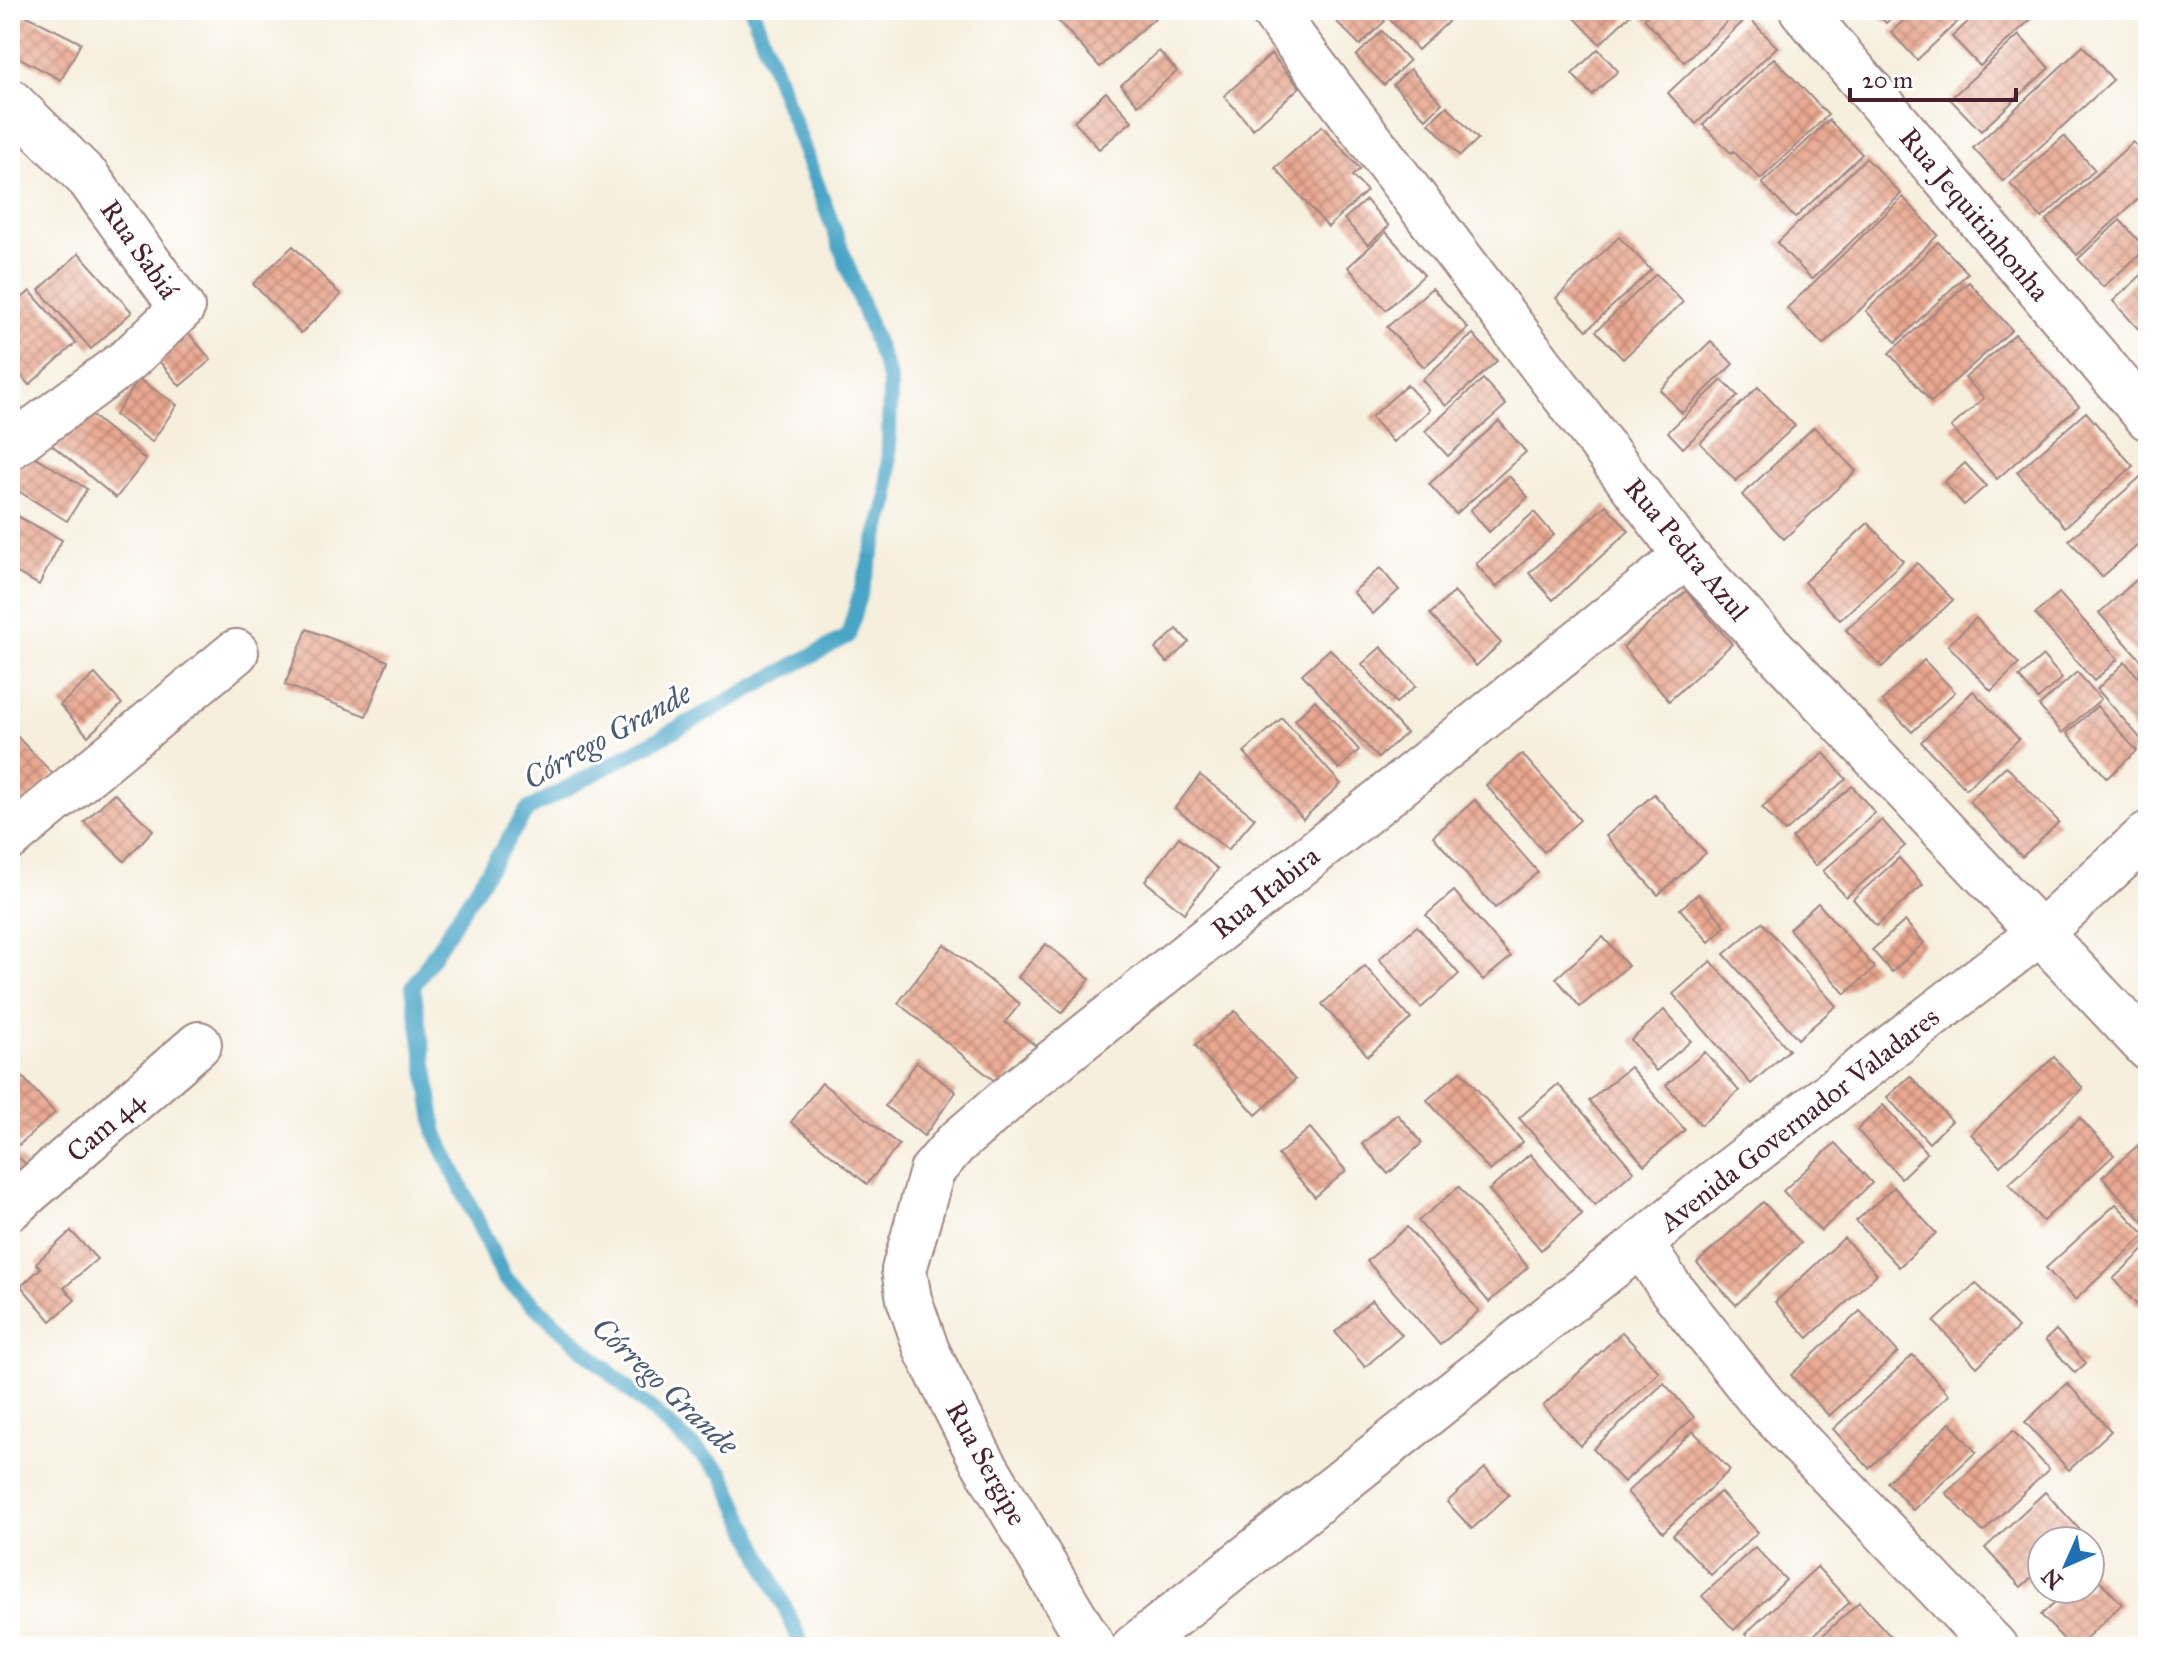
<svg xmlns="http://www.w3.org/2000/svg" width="2158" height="1657" font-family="'IM FELL Great Primer',serif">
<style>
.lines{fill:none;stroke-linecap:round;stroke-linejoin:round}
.stream{stroke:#48a5c6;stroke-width:16}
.building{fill:url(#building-cross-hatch)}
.street-casing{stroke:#a08784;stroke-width:48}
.street{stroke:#fff;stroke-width:44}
.labels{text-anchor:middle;stroke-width:6;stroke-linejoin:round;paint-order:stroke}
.street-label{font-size:28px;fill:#4a1f2b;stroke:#fff}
.water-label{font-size:30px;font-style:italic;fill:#495b71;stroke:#fff}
</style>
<defs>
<pattern id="building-cross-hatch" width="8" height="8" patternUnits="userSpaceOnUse" patternTransform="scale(2)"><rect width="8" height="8" fill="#e9a890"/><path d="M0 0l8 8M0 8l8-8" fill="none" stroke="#bf8876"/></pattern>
</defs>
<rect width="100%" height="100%" fill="#fff"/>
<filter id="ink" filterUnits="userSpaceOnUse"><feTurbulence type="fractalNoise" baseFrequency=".0125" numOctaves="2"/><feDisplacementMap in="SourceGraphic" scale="16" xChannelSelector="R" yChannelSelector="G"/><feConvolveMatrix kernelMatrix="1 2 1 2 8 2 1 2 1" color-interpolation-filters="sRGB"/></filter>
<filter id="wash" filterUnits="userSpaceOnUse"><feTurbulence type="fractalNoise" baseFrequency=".006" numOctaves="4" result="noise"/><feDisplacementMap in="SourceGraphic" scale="32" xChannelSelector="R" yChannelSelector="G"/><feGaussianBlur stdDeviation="1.8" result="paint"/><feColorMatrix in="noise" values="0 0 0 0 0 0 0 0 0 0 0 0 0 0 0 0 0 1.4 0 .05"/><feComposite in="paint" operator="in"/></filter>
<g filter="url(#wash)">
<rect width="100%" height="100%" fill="#f6efdd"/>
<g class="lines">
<polyline class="stream" points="752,10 890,380 888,499 848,636 527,810 413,987 436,1134 504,1278 723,1474 803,1647"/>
</g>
<g id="blocks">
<g class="building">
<polygon points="15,10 81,43 61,80 10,53 10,19"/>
<polygon points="1061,10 1164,10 1100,67 1054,16"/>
<polygon points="1325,10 1375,10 1385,21 1360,45"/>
<polygon points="1381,10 1437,10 1448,22 1418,50"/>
<polygon points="1567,10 1635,10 1600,44"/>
<polygon points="1653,10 1740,10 1684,62 1644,19"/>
<polygon points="1874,10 1900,10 1886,23"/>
<polygon points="1915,10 1970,10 1917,60 1891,32"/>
<polygon points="1980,10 2041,10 1980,66 1952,37"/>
<polygon points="1748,17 1777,47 1696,124 1668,93"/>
<polygon points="1382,31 1409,61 1384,85 1356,56"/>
<polygon points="2019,35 2049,68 1981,131 1950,99"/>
<polygon points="2083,46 2113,80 2003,181 1973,148"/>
<polygon points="1598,49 1618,71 1592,95 1572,74"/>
<polygon points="1159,51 1177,71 1138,105 1121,85"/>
<polygon points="1271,54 1300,87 1253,129 1224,96"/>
<polygon points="1774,58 1828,115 1761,179 1733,151 1731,153 1703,125"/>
<polygon points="1410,69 1442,103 1426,119 1393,85"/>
<polygon points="1106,92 1132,121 1099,149 1074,121"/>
<polygon points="1447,106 1478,139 1460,156 1429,123"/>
<polygon points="1829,120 1862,154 1795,218 1762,183"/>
<polygon points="1322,126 1360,169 1352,176 1367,191 1328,227 1275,168"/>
<polygon points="2064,136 2095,170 2042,218 2010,184"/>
<polygon points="2133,142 2148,157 2148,190 2077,255 2046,221"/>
<polygon points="1866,158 1901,194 1812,279 1777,243"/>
<polygon points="1903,197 1938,235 1823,345 1787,308"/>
<polygon points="1366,200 1389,226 1368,245 1344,219"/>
<polygon points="2120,220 2146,249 2103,287 2078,259"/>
<polygon points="1386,232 1424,275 1386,310 1348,267"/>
<polygon points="1619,237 1651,270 1587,330 1556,298"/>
<polygon points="1938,242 1968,273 1896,342 1866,311"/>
<polygon points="293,246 341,295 301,333 253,284"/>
<polygon points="79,253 132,312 91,349 39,290"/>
<polygon points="2148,269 2148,327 2142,333 2113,301"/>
<polygon points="1656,274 1683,302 1623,359 1596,331"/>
<polygon points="1969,282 2012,330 1931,402 1889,353"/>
<polygon points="1432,288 1468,328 1424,367 1387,327"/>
<polygon points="30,291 76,343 29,385 10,363 10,309"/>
<polygon points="185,329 211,360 180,386 154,355"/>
<polygon points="1473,334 1497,361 1446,406 1422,380"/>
<polygon points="2015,334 2079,406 1997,479 1951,427 1984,398 1965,378"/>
<polygon points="1711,341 1733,364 1682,413 1660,390"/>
<polygon points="139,379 177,405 152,442 115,415"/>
<polygon points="1483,379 1506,405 1448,456 1425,431"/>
<polygon points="1722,380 1738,396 1683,448 1668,432"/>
<polygon points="1407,385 1430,410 1393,442 1371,417"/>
<polygon points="1758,387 1795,426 1736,481 1700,443"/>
<polygon points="83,408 146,460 116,498 52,445"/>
<polygon points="2086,412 2133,466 2065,527 2017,472"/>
<polygon points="1499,421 1526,452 1456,514 1429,484"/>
<polygon points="1814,427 1856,471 1784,539 1742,495"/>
<polygon points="18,446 87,489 67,521 10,486 10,459"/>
<polygon points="1965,463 1986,486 1964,505 1944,482"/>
<polygon points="2146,472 2148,536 2102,577 2069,540"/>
<polygon points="1509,476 1528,497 1489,532 1470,510"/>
<polygon points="1606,505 1629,531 1553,600 1529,573"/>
<polygon points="10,512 62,540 39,585 10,569"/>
<polygon points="1534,512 1554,535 1496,587 1476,564"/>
<polygon points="1868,523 1903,561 1840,620 1804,582"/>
<polygon points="1917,563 1953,600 1882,667 1846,630"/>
<polygon points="1380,568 1399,590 1373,614 1353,592"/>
<polygon points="2141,576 2148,584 2148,668 2099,613"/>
<polygon points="1686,591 1732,644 1669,701 1623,647"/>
<polygon points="1454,592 1501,643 1476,666 1430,614"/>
<polygon points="2059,593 2118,659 2094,681 2035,614"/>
<polygon points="1976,618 2019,664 1991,691 1948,645"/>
<polygon points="307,629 388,661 366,716 285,685"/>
<polygon points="1177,629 1189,642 1167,663 1155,649"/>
<polygon points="1381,647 1416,686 1396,703 1362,664"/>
<polygon points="1330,649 1406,733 1378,758 1302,674"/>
<polygon points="2043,656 2062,678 2038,699 2019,677"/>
<polygon points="1924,660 1955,692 1912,732 1882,701"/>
<polygon points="2125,662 2148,688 2148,747 2097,689"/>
<polygon points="2077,672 2101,699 2062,733 2039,706"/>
<polygon points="95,674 122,704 88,736 60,705"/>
<polygon points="1973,691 2019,739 1966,789 1921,742"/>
<polygon points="1315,700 1359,750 1339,769 1295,720"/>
<polygon points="2097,706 2137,751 2107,778 2067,733"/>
<polygon points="1282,718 1341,784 1303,819 1244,752"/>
<polygon points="10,729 54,775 15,812 10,806"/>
<polygon points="1824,753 1846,779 1785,832 1762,807"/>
<polygon points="1522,754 1580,820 1544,852 1486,785"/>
<polygon points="2006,766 2059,822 2022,857 1969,801"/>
<polygon points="1200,775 1255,818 1228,850 1175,808"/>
<polygon points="1852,786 1875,813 1815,866 1792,838"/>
<polygon points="114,793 153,830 124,861 84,822"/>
<polygon points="1654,794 1706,853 1658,895 1606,836"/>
<polygon points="1475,800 1538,872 1495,908 1433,836"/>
<polygon points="1882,820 1905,846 1846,897 1823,871"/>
<polygon points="1179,837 1218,869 1184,913 1145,881"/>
<polygon points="1899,858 1923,885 1876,926 1853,899"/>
<polygon points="1454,891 1511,957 1483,980 1426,915"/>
<polygon points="1698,894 1726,926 1709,942 1680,909"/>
<polygon points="1818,903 1875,968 1845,994 1789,929"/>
<polygon points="1905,921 1924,943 1892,972 1872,950"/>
<polygon points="1762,922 1836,1006 1798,1039 1724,954"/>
<polygon points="1417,926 1459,974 1421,1008 1379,959"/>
<polygon points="1603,937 1628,966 1580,1007 1556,978"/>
<polygon points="944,944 1020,1004 1005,1022 1036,1046 1002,1087 898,1003"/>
<polygon points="1046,944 1090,979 1062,1013 1018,977"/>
<polygon points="1711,961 1789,1050 1751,1084 1673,994"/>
<polygon points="1365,966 1411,1019 1368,1056 1322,1004"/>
<polygon points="1664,1010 1691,1041 1656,1071 1631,1040"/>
<polygon points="1235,1011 1295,1080 1256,1115 1195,1045"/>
<polygon points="1705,1052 1739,1091 1701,1125 1666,1085"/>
<polygon points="2054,1057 2083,1089 2000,1166 1971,1134"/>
<polygon points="917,1062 956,1092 924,1136 885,1106"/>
<polygon points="1630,1067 1685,1130 1644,1165 1589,1101"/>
<polygon points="1461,1071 1523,1142 1490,1171 1427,1100"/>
<polygon points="20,1074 55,1113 19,1145 10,1135 10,1083"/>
<polygon points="1910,1076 1952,1121 1929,1143 1887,1097"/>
<polygon points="822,1083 899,1145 867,1184 791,1122"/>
<polygon points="1558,1084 1634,1171 1595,1205 1519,1118"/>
<polygon points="1883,1105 1927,1153 1901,1178 1857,1130"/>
<polygon points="1397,1114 1422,1143 1388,1174 1362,1144"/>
<polygon points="2080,1118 2114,1155 2043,1221 2009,1184"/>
<polygon points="1310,1128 1346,1171 1315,1197 1278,1155"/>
<polygon points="2145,1139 2148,1142 2148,1227 2102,1177"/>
<polygon points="1835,1143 1872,1183 1821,1231 1783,1191"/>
<polygon points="10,1149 27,1165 10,1183"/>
<polygon points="1530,1154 1582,1214 1541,1250 1489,1190"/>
<polygon points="1459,1187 1528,1267 1489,1302 1418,1221"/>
<polygon points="1894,1187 1936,1233 1899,1267 1856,1221"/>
<polygon points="1763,1202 1801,1243 1736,1305 1697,1263"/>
<polygon points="2116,1204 2145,1235 2075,1300 2046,1268"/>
<polygon points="1407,1227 1479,1311 1440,1345 1367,1261"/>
<polygon points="71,1231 97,1259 64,1288 75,1300 51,1321 21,1286 41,1268 36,1263"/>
<polygon points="1844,1238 1877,1274 1808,1338 1775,1302"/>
<polygon points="2148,1246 2148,1297 2138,1306 2113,1279"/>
<polygon points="1976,1283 2018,1328 1977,1367 1934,1322"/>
<polygon points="1372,1300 1402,1335 1365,1367 1335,1332"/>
<polygon points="1860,1311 1898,1352 1829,1416 1791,1375"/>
<polygon points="2056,1330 2086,1363 2075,1373 2045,1340"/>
<polygon points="1622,1332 1659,1372 1580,1446 1543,1406"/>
<polygon points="1913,1355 1949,1395 1869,1468 1833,1429"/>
<polygon points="1664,1383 1694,1417 1624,1482 1593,1449"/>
<polygon points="2067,1383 2111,1431 2069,1470 2025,1422"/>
<polygon points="1950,1423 1976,1452 1913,1510 1887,1482"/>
<polygon points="1693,1431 1730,1470 1663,1532 1627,1492"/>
<polygon points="2013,1431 2049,1469 1983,1532 1946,1493"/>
<polygon points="1485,1468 1509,1495 1472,1529 1447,1502"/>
<polygon points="1720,1492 1758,1532 1711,1575 1673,1535"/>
<polygon points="2045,1492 2081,1531 2071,1541 2042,1541 2042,1568 2021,1587 1985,1548"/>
<polygon points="1755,1547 1786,1580 1734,1630 1702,1596"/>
<polygon points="1817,1567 1850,1602 1801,1647 1757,1647 1745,1634"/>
<polygon points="2090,1570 2122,1604 2077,1647 2071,1647 2041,1615 2069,1589 2090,1589"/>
<polygon points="1859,1602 1893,1639 1885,1647 1810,1647"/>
</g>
</g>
</g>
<g filter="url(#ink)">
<use href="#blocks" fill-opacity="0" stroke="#a08784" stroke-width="2"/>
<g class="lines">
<defs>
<g id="street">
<polyline points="1272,10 1686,556 2148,1048"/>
<polyline points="1802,10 2148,418"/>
<polyline points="10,101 89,179 182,308 129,359 10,447"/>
<polyline points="10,838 236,652"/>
<polyline points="10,1208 199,1044"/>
<polyline points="1093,1647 979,1455 927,1351 909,1299 904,1270 932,1171 955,1144 1018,1090 1686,556"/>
<polyline points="1134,1647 1641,1244"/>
<polyline points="1995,1647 1762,1403 1669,1286 1641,1244 1706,1189 2041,932 2148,834"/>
</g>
</defs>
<use href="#street" class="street-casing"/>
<use href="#street" class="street"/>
</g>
</g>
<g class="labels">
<g class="street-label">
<text transform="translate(1975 214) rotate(50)" y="10">Rua Jequitinhonha</text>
<text transform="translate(140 249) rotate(55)" y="10">Rua Sabiá</text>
<text transform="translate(1687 549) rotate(50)" y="10">Rua Pedra Azul</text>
<text transform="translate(1265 892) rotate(-39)" y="10">Rua Itabira</text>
<text transform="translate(1799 1119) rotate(-38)" y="10">Avenida Governador Valadares</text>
<text transform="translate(105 1126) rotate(-41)" y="10">Cam 44</text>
<text transform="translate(987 1463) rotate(61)" y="10">Rua Sergipe</text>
</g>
<g class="water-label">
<text transform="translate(607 736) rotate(-29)" y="10">Córrego Grande</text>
<text transform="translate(665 1386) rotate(43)" y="10">Córrego Grande</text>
</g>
</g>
<rect width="2158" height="1657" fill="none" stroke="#fff" stroke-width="40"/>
<g transform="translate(2066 1565) rotate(225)"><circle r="38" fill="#ffffff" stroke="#b7a5aa" stroke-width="2"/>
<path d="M0-6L14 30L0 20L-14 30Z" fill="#1f6fb2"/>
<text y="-12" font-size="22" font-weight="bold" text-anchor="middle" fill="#4a1f2b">N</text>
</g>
<path d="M1850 88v12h166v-12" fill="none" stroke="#4a1f2b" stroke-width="4"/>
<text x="1862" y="88" font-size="24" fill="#4a1f2b" stroke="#ffffff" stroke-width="6" paint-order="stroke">20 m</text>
</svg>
